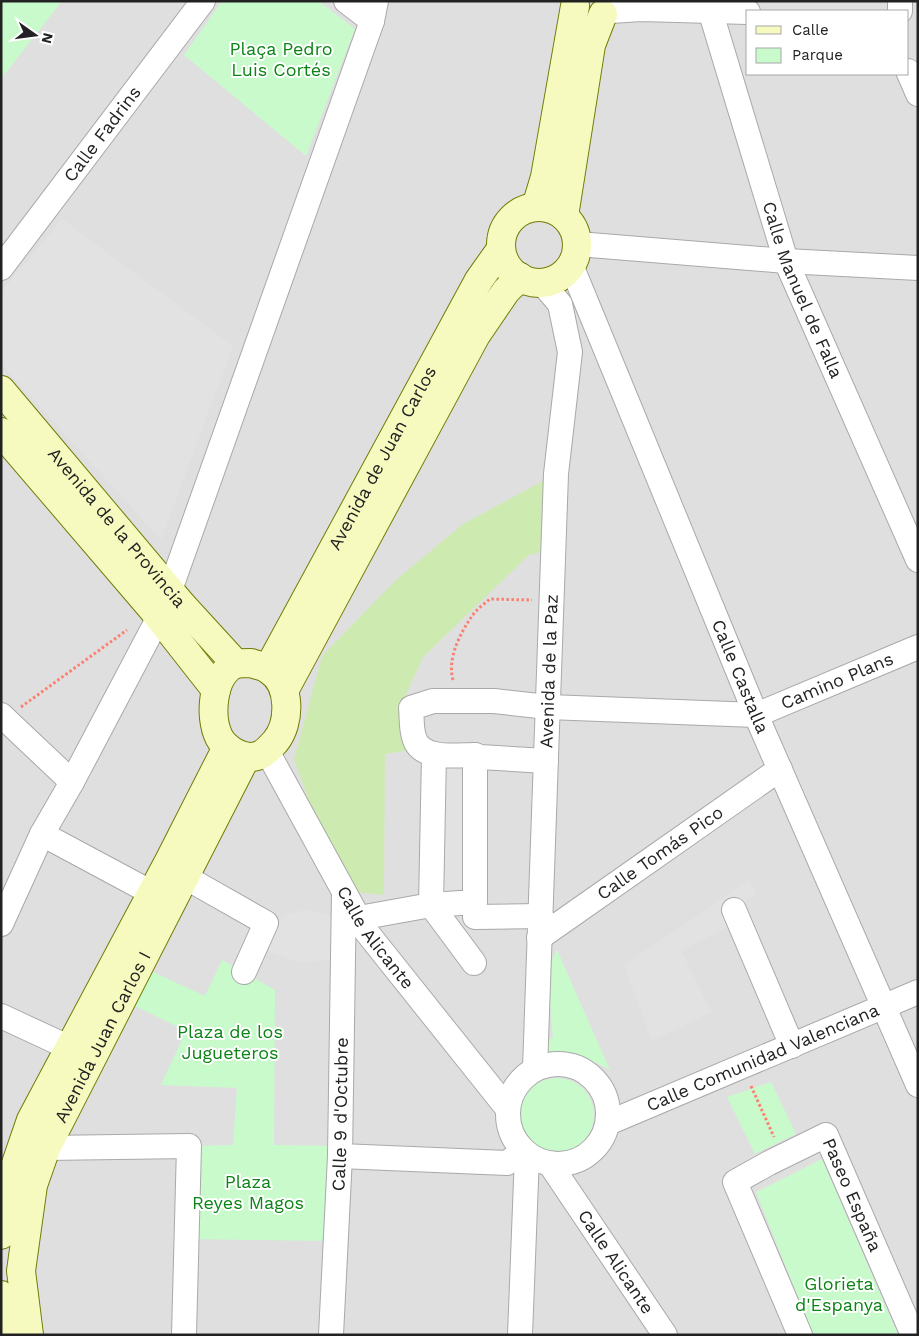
<svg xmlns="http://www.w3.org/2000/svg" width="919" height="1336" font-family="'Work Sans',sans-serif">
<style>
.residential{fill:#e0dfdf;fill-rule:evenodd}
.grass{fill:#cdebb0}
.park{fill:#c8facc}
.parking{fill:#e2e2e2}
.lines{fill:none;stroke-linecap:round;stroke-linejoin:round}
.street-casing{stroke:#a9a9a9;stroke-width:26}
.secondary-casing{stroke:#707d05;stroke-width:30}
.path{stroke:#fa8072;stroke-width:3;stroke-dasharray:2.5 2.5;stroke-linecap:butt}
.street{stroke:#fff;stroke-width:24}
.secondary{stroke:#f7fabf;stroke-width:28}
.labels{text-anchor:middle;stroke-width:4;stroke-linejoin:round;paint-order:stroke}
.park-label{font-size:18px;fill:#0c8416;stroke:#fff}
.street-label{font-size:18px;fill:#222;stroke:#fff}
</style>
<rect width="100%" height="100%" fill="#f2efe9"/>
<path class="residential" d="M1,1H918V1335H1ZM748,11H908V74H748Z"/>
<polygon class="grass" points="556,474 553,549 529,555 423,657 404,699 411,709 421,748 385,754 384,895 356,892 310,804 294,759 322,656 397,579 463,524"/>
<g class="park">
<polygon points="1,1 62,1 1,79"/>
<polygon points="222,1 319,1 355,29 306,156 184,55"/>
<path d="M557,950L610,1070C589,1059 568,1047 544,1054L543,1044L553,1037L547,970Z"/>
<polygon points="222,960 275,990 274,1145 340,1146 336,1241 186,1239 189,1146 233,1145 237,1088 161,1085 186,1031 123,1000 140,966 205,996"/>
<circle cx="557" cy="1115" r="37"/>
<polygon points="771,1082 796,1134 755,1154 727,1097"/>
<polygon points="822,1159 898,1335 813,1335 756,1192"/>
</g>
<g class="parking">
<polygon points="62,219 233,346 161,540 1,364 1,292"/>
<polygon points="434,754 480,757 475,917 431,916"/>
<polygon points="748,881 757,893 734,910 740,922 681,950 711,1012 652,1041 624,965"/>
<polygon points="307,909 332,916 332,960 297,962 257,947 266,923 278,926 282,916"/>
</g>
<g class="lines">
<defs>
<g id="street">
<polyline points="346,1 372,21"/>
<path id="s1" d="M710,10L786,261L918,560"/>
<polyline points="611,11 641,9 748,12"/>
<polyline points="900,11 900,1"/>
<polyline points="908,71 918,94"/>
<polyline points="578,244 786,261 918,268"/>
<path id="s2" d="M571,265L756,715L918,1085"/>
<path id="s3" d="M1,268L203,1"/>
<polyline points="170,590 372,21 376,1"/>
<polyline points="1,715 72,782"/>
<path id="s4" d="M267,751L365,930L507,1108"/>
<polyline points="434,754 431,905 474,963"/>
<path id="s5" d="M546,761L480,757L475,755C456,755 420,761 414,737C411,728 412,717 411,708L433,701H494L548,707L756,715L918,647"/>
<polyline points="42,834 152,893"/>
<polyline points="185,877 266,923 244,972"/>
<polyline points="734,910 792,1046"/>
<polyline points="475,917 541,916"/>
<polyline points="359,918 431,905 475,902 475,755"/>
<polyline points="1,924 42,834 72,782 159,617"/>
<path id="s6" d="M539,938L780,769"/>
<polyline points="1,1016 70,1048"/>
<circle cx="558" cy="1114" r="50"/>
<path id="s7" d="M535,1069L556,474L570,352L560,304L542,283"/>
<path id="s8" d="M608,1123L918,992"/>
<polyline points="46,1148 189,1146 184,1335"/>
<polyline points="340,1156 507,1163 523,1151"/>
<path id="s9" d="M550,1164L665,1335"/>
<path id="s10" d="M331,1335L340,1156L344,892"/>
<polyline points="520,1335 527,1155"/>
<path id="s11" d="M800,1335L735,1182L769,1163L826,1135L913,1335"/>
</g>
<g id="secondary">
<polyline points="536,207 545,177 575,6"/>
<circle cx="539" cy="245" r="38"/>
<polyline points="564,216 591,45 603,14"/>
<path id="s12" d="M1,390L182,605L236,664"/>
<polyline points="1,432 154,611 216,690"/>
<path d="M251,663C256,665 264,666 269,670C291,684 291,723 275,742C270,747 265,754 257,756C243,760 225,749 219,737C209,716 212,675 235,664C239,663 246,663 251,663Z"/>
<path id="s13" d="M268,669L479,280L501,249"/>
<polyline points="285,689 476,335 506,291 520,277"/>
<polyline points="1,1235 9,1184 31,1120 170,859 227,747"/>
<polyline points="1,1295 5,1335"/>
<path id="s14" d="M29,1335L21,1271L33,1185L46,1148L246,757"/>
</g>
</defs>
<use href="#street" class="street-casing"/>
<use href="#secondary" class="secondary-casing"/>
<g class="path">
<path d="M453,680C447,658 460,634 472,616C477,609 484,604 490,599L532,600"/>
<polyline points="21,707 127,630"/>
<polyline points="751,1086 774,1137"/>
</g>
<use href="#street" class="street"/>
<use href="#secondary" class="secondary"/>
</g>
<g class="labels">
<g class="park-label">
<text x="281" y="55">Plaça Pedro<tspan x="281" dy="21">Luis Cortés</tspan></text>
<text x="230" y="1038">Plaza de los<tspan x="230" dy="21">Jugueteros</tspan></text>
<text x="248" y="1188">Plaza<tspan x="248" dy="21">Reyes Magos</tspan></text>
<text x="839" y="1290">Glorieta<tspan x="839" dy="21">d'Espanya</tspan></text>
</g>
<g class="street-label">
<text dy="6" stroke="none"><textPath href="#s3" startOffset="168">Calle Fadrins</textPath></text>
<text dy="6" stroke="none"><textPath href="#s1" startOffset="295">Calle Manuel de Falla</textPath></text>
<text dy="6" stroke="none"><textPath href="#s13" startOffset="240">Avenida de Juan Carlos</textPath></text>
<text dy="6" stroke="none"><textPath href="#s12" startOffset="180">Avenida de la Provincia</textPath></text>
<text dy="6" stroke="none"><textPath href="#s7" startOffset="398">Avenida de la Paz</textPath></text>
<text dy="6" stroke="none"><textPath href="#s2" startOffset="445">Calle Castalla</textPath></text>
<text dy="6" stroke="none"><textPath href="#s5" startOffset="604">Camino Plans</textPath></text>
<text dy="6" stroke="none"><textPath href="#s6" startOffset="148">Calle Tomás Pico</textPath></text>
<text dy="6" stroke="none"><textPath href="#s4" startOffset="216">Calle Alicante</textPath></text>
<text dy="6" stroke="none"><textPath href="#s14" startOffset="315">Avenida Juan Carlos I</textPath></text>
<text dy="6" stroke="none"><textPath href="#s8" startOffset="168">Calle Comunidad Valenciana</textPath></text>
<text dy="6" stroke="none"><textPath href="#s10" startOffset="221">Calle 9 d'Octubre</textPath></text>
<text dy="6" stroke="none"><textPath href="#s11" startOffset="334">Paseo España</textPath></text>
<text dy="6" stroke="none"><textPath href="#s9" startOffset="118">Calle Alicante</textPath></text>
</g>
</g>
<rect width="919" height="1336" fill="none" stroke="#222222" stroke-width="5"/>
<rect x="746" y="10" width="162" height="65" fill="#ffffff" stroke="#a7a7a7"/>
<rect x="756" y="26" width="25" height="8" fill="#f7fabf" stroke="#a7a7a7"/>
<text x="792" y="35" font-size="15" fill="#222222">Calle</text>
<rect x="756" y="48" width="25" height="15" fill="#c8facc" stroke="#a7a7a7"/>
<text x="792" y="60" font-size="15" fill="#222222">Parque</text>
<g transform="translate(35 35) rotate(104)" stroke="#ffffff" stroke-width="4" paint-order="stroke">
<path d="M0-4L9 19L0 12L-9 19Z" fill="#222222"/>
<text y="-8" font-size="14" font-weight="bold" text-anchor="middle" fill="#222222">N</text>
</g>
</svg>
